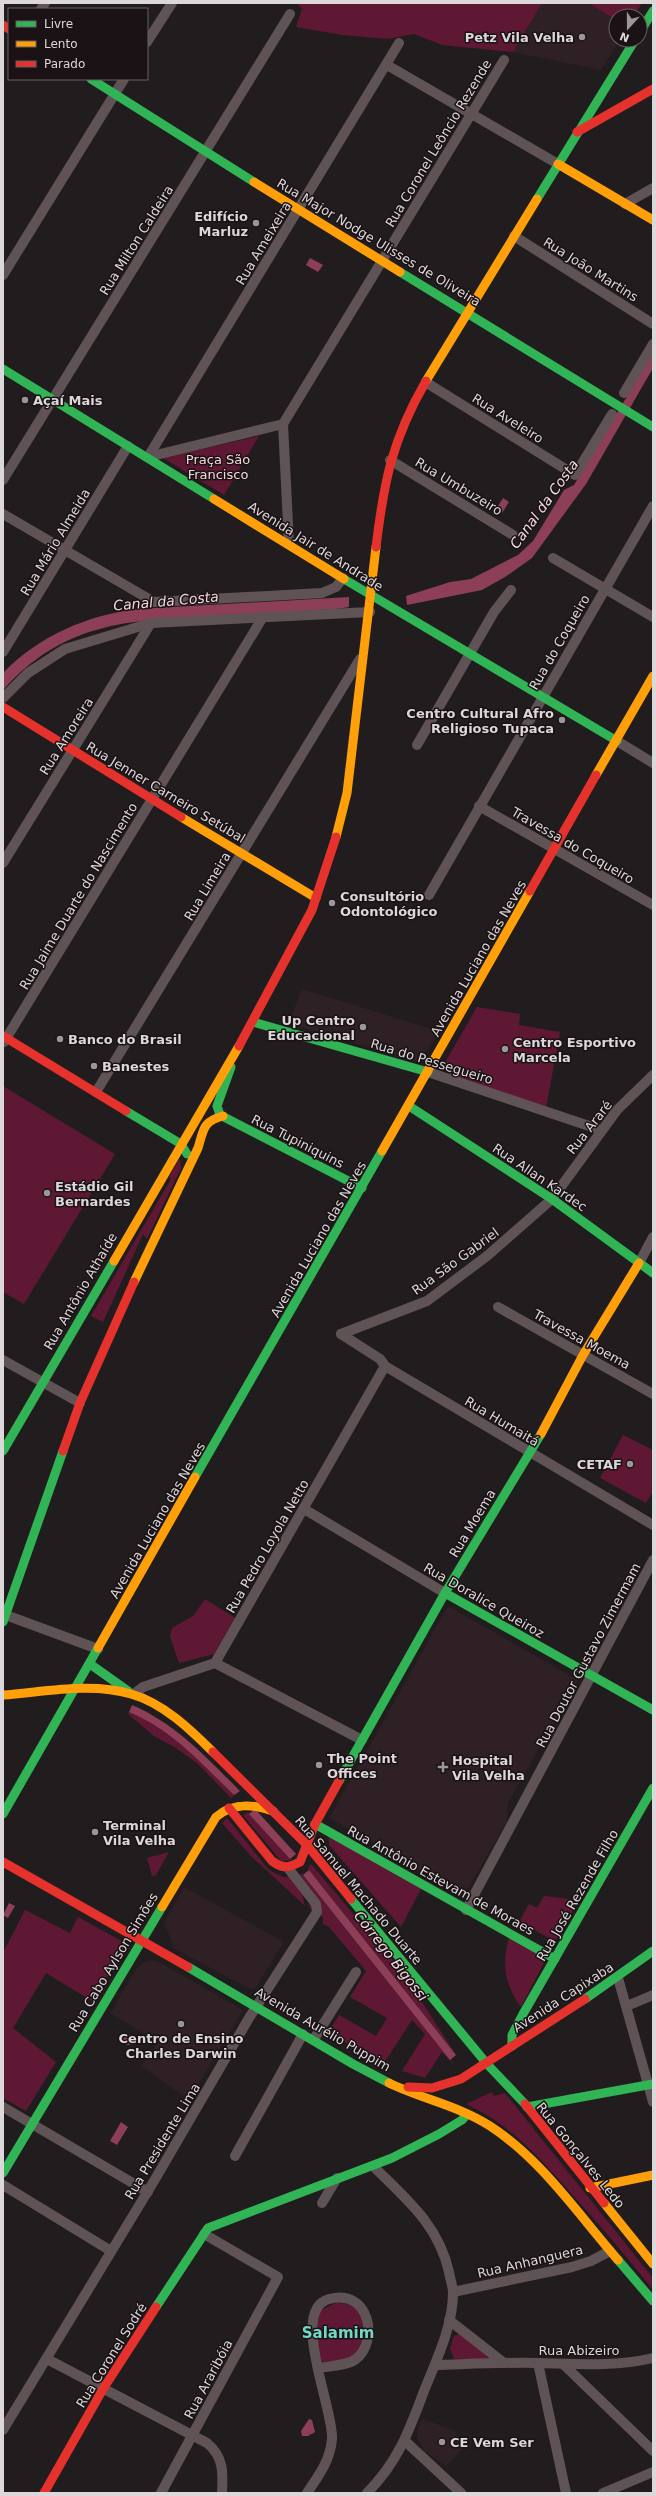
<svg xmlns="http://www.w3.org/2000/svg" width="656" height="2496" font-family="'DejaVu Sans',sans-serif">
<style>
.built{fill:#2e2024}
.green{fill:#5e1833}
.water{fill:#8d3f58}
.lines{fill:none;stroke-linecap:round;stroke-linejoin:round}
.street{stroke:#605356;stroke-width:10}
.fast{stroke:#30b455;stroke-width:9}
.slow{stroke:#ff9f0a;stroke-width:9}
.jam{stroke:#e5322d;stroke-width:9}
.poi-dot{fill:#9b9697;stroke:#1a1214;stroke-width:1.5}
.labels{text-anchor:middle;stroke-width:3;stroke-linejoin:round;paint-order:stroke}
.poi-label{font-size:13px;font-weight:bold;fill:#dcd7d8;stroke:#1a1214;text-anchor:start}
.street-label{font-size:13px;fill:#dcd7d8;stroke:#1a1214}
.park-label{font-size:13px;fill:#f1d7dd;stroke:#1a1214}
.water-label{font-size:14px;font-style:italic;fill:#f2d8de;stroke:#1a1214}
.quarter-label{font-size:15px;font-weight:bold;fill:#70d8c7;stroke:#1a1214}
</style>
<rect width="100%" height="100%" fill="#211d1e"/>
<g class="built">
<polygon points="542,3 588,3 616,20 616,40 620,40 601,70 513,52"/>
<polygon points="302,989 348,1003 438,1031 424,1056 416,1061 288,1024"/>
<polygon points="448,1606 578,1680 508,1803 507,1822 464,1895 329,1818"/>
<polygon points="184,1887 284,1942 255,1989 250,1989 175,1949 164,1923"/>
<polygon points="151,1960 161,1963 243,2010 189,2100 141,2066 158,2042 110,2013 137,1968 143,1963"/>
<polygon points="422,2418 456,2432 457,2437 467,2444 446,2466 424,2451 418,2440 417,2431"/>
</g>
<g class="green">
<polygon points="297,3 542,3 513,52 442,45 414,34 388,39 342,35 296,27 302,9"/>
<polygon points="588,3 642,3 634,16 616,16 616,20"/>
<polygon points="259,436 224,495 163,458"/>
<polygon points="477,1007 520,1014 519,1025 560,1032 546,1108 449,1075 443,1066"/>
<polygon points="3,1086 115,1154 24,1304 3,1292"/>
<polygon points="180,1158 181,1168 147,1239 143,1234 103,1322 91,1316 171,1179 169,1177"/>
<polygon points="623,1435 653,1450 653,1491 646,1503 600,1478"/>
<polygon points="205,1599 235,1618 214,1654 179,1663 170,1636 172,1628 193,1616"/>
<path d="M129,1712C172,1730 202,1763 234,1795L231,1798L197,1763L176,1748L154,1736L128,1714Z"/>
<polygon points="248,1812 290,1859 293,1860 281,1861 243,1815"/>
<polygon points="227,1818 269,1870 283,1877 298,1878 305,1906 251,1856 222,1823"/>
<polygon points="329,1835 422,1887 401,1927 329,1845"/>
<polygon points="169,1852 156,1875 152,1876 147,1858"/>
<polygon points="311,1864 404,1974 456,2055 309,1870 308,1868"/>
<polygon points="301,1873 453,2063 453,2064 442,2052 425,2078 402,2071 425,2034 412,2020 384,2063 328,2033 339,2015 376,2036 387,2018 350,1997 366,1971 329,1927 323,1924 323,1917 310,1908 300,1877"/>
<polygon points="544,1896 579,1900 555,1941 519,1922 529,1904 537,1908"/>
<polygon points="25,1910 70,1933 78,1917 125,1943 126,1946 92,2001 46,1973 13,2028 56,2062 26,2111 3,2098 3,1948 5,1949"/>
<path d="M509,1938L546,1959L521,2007C505,1985 501,1964 509,1938Z"/>
<path d="M492,2092L494,2096L505,2093L653,2278V2290C629,2259 604,2230 578,2201C544,2163 514,2126 466,2104Z"/>
<path d="M336,2303C343,2303 351,2304 356,2309C367,2319 365,2349 351,2357C344,2361 331,2361 323,2362L321,2361C318,2345 314,2325 321,2310Z"/>
<polygon points="458,2334 463,2336 496,2360 454,2359 450,2349 454,2336"/>
</g>
<g class="water">
<polygon points="310,258 323,265 318,272 306,265"/>
<polygon points="653,353 653,368 586,484 532,558 505,577 482,590 407,605 406,596 450,582 471,579 518,555 533,541 564,490 574,485"/>
<polygon points="503,498 509,502 502,513 496,509"/>
<path d="M349,597V607L336,609C294,611 252,614 211,616C127,620 63,623 3,690V673C39,636 87,615 138,609Z"/>
<path d="M132,1705C176,1724 206,1757 240,1791L234,1795C201,1763 172,1730 129,1712Z"/>
<polygon points="255,1809 296,1854 290,1859 249,1814"/>
<polygon points="309,1870 456,2055 450,2060 303,1875"/>
<polygon points="9,1903 15,1906 8,1918 3,1915"/>
<circle cx="128" cy="2040" r="5"/>
<polygon points="121,2122 128,2127 117,2145 110,2141"/>
<polygon points="309,2419 312,2420 315,2432 308,2436 302,2436 301,2431"/>
</g>
<g class="lines">
<g class="street">
<polyline points="41,9 45,3"/>
<polyline points="147,42 172,3"/>
<polyline points="387,65 558,164"/>
<polyline points="625,204 653,188"/>
<polyline points="514,236 653,324"/>
<polyline points="3,275 124,79"/>
<polyline points="427,383 575,475 612,414"/>
<polyline points="624,393 653,344"/>
<polyline points="148,457 399,43"/>
<polyline points="148,457 283,424"/>
<polyline points="390,460 513,535"/>
<polyline points="3,480 290,14"/>
<polyline points="3,514 154,602 322,593 336,587 343,578"/>
<polyline points="289,544 283,424 504,60"/>
<polyline points="553,558 653,617"/>
<polyline points="3,652 128,446"/>
<polyline points="3,698 28,673 65,649 151,623 370,612"/>
<polyline points="617,741 653,763"/>
<polyline points="417,745 494,612 511,590"/>
<polyline points="479,806 653,905"/>
<polyline points="3,863 151,623"/>
<polyline points="429,895 653,506"/>
<polyline points="4,1042 263,617"/>
<polyline points="428,1072 601,1130"/>
<polyline points="96,1092 360,659"/>
<polyline points="639,1263 653,1237"/>
<polyline points="498,1307 653,1394"/>
<polyline points="341,1334 427,1301 487,1256 552,1199 617,1110 653,1075"/>
<polyline points="341,1334 380,1359 385,1366 653,1525"/>
<polyline points="3,1360 80,1403"/>
<polyline points="304,1509 445,1593"/>
<polyline points="3,1614 98,1649"/>
<polyline points="215,1663 362,1740"/>
<polyline points="134,1694 143,1687 215,1663 385,1366"/>
<polyline points="466,1910 653,1560"/>
<polyline points="618,1978 653,2102"/>
<polyline points="627,2006 653,1995"/>
<polyline points="314,2039 356,1972"/>
<polyline points="3,2107 148,2192"/>
<polyline points="235,2156 303,2034"/>
<polyline points="3,2185 111,2251"/>
<polyline points="322,2203 337,2178"/>
<polyline points="453,2292 572,2267 591,2261 610,2251"/>
<polyline points="449,2320 504,2363"/>
<path d="M47,2359L207,2443C224,2457 223,2473 222,2493"/>
<polyline points="538,2363 566,2493"/>
<polyline points="563,2364 653,2451"/>
<path d="M435,2365C469,2364 504,2362 538,2363C577,2364 615,2367 653,2358"/>
<polyline points="3,2430 154,2181 249,2018 317,1912 316,1904 288,1868"/>
<polyline points="405,2441 461,2493"/>
<polyline points="161,2493 278,2277 204,2234"/>
<path d="M307,2493C319,2475 330,2461 332,2439C334,2409 289,2310 329,2299C370,2288 379,2341 356,2359C347,2366 329,2366 318,2368"/>
<path d="M367,2493C398,2462 409,2431 424,2391C436,2361 453,2326 453,2293C453,2286 450,2279 449,2272C438,2224 406,2199 373,2166"/>
<polyline points="603,2493 653,2472"/>
</g>
<g class="fast">
<polyline points="640,32 653,11"/>
<polyline points="91,79 254,182"/>
<polyline points="537,199 635,40"/>
<polyline points="400,272 653,427"/>
<polyline points="3,369 214,499"/>
<polyline points="344,579 617,741"/>
<polyline points="253,1022 428,1072"/>
<polyline points="231,1067 217,1106 220,1115 362,1188"/>
<polyline points="409,1106 552,1199 653,1273"/>
<polyline points="126,1111 181,1144 187,1154"/>
<polyline points="3,1451 114,1261"/>
<polyline points="195,1477 382,1151"/>
<polyline points="445,1593 653,1710"/>
<polyline points="3,1622 63,1451"/>
<polyline points="90,1664 128,1691"/>
<polyline points="339,1781 445,1593 541,1434"/>
<polyline points="3,1814 98,1648"/>
<polyline points="315,1824 555,1959"/>
<polyline points="351,1899 487,2064 525,2104"/>
<polyline points="188,1967 353,2064 389,2083"/>
<polyline points="585,1999 653,1951"/>
<polyline points="512,2046 512,2035 523,2014 653,1788"/>
<polyline points="527,2107 653,2084"/>
<polyline points="3,2173 162,1907"/>
<polyline points="618,2260 653,2301"/>
<polyline points="156,2307 208,2228 392,2158 439,2134 462,2120 467,2114"/>
</g>
<g class="slow">
<polyline points="558,164 653,220"/>
<polyline points="254,182 400,272"/>
<polyline points="426,381 537,199"/>
<polyline points="214,499 344,579"/>
<polyline points="596,775 653,676"/>
<polyline points="181,817 316,898"/>
<polyline points="336,837 347,793 376,547"/>
<polyline points="382,1151 530,891"/>
<polyline points="114,1261 239,1046"/>
<path d="M134,1282L198,1148C204,1129 202,1122 223,1116"/>
<polyline points="541,1434 583,1355 639,1263"/>
<polyline points="98,1648 195,1477"/>
<path d="M3,1695C44,1692 91,1682 131,1694C163,1703 190,1729 213,1752"/>
<path d="M162,1907L216,1817C233,1802 253,1804 273,1811"/>
<path d="M389,2083C422,2099 459,2106 490,2126C541,2159 578,2214 618,2260"/>
<polyline points="590,2188 653,2175"/>
<polyline points="604,2203 653,2264"/>
</g>
<g class="jam">
<polyline points="3,25 9,29"/>
<polyline points="577,132 653,89"/>
<path d="M376,547C384,481 392,440 426,381"/>
<polyline points="3,707 181,817"/>
<polyline points="530,891 596,775"/>
<polyline points="3,1036 126,1111"/>
<polyline points="239,1046 312,910 336,837"/>
<polyline points="63,1451 80,1403 134,1282"/>
<polyline points="213,1752 307,1845 351,1899"/>
<path d="M229,1808L272,1861C283,1869 288,1868 300,1862L315,1824L339,1781"/>
<polyline points="3,1862 188,1967"/>
<polyline points="408,2087 432,2088 461,2079 585,1999"/>
<polyline points="525,2104 604,2203"/>
<polyline points="44,2493 103,2389 156,2307"/>
</g>
</g>
<g class="poi-dot">
<circle cx="582" cy="37" r="4"/>
<circle cx="256" cy="223" r="4"/>
<circle cx="25" cy="400" r="4"/>
<circle cx="562" cy="720" r="4"/>
<circle cx="332" cy="903" r="4"/>
<circle cx="363" cy="1027" r="4"/>
<circle cx="60" cy="1039" r="4"/>
<circle cx="505" cy="1049" r="4"/>
<circle cx="94" cy="1066" r="4"/>
<circle cx="47" cy="1193" r="4"/>
<circle cx="630" cy="1464" r="4"/>
<circle cx="319" cy="1765" r="4"/>
<path d="M441 1761h4v4h4v4h-4v4h-4v-4h-4v-4h4z"/>
<circle cx="95" cy="1832" r="4"/>
<circle cx="181" cy="2024" r="4"/>
<circle cx="442" cy="2442" r="4"/>
</g>
<g class="labels">
<g class="poi-label">
<text x="574" y="42" text-anchor="end">Petz Vila Velha</text>
<text x="248" y="221" text-anchor="end">Edifício<tspan x="248" dy="15">Marluz</tspan></text>
<text x="33" y="405">Açaí Mais</text>
<text x="554" y="718" text-anchor="end">Centro Cultural Afro<tspan x="554" dy="15">Religioso Tupaca</tspan></text>
<text x="340" y="901">Consultório<tspan x="340" dy="15">Odontológico</tspan></text>
<text x="355" y="1025" text-anchor="end">Up Centro<tspan x="355" dy="15">Educacional</tspan></text>
<text x="68" y="1044">Banco do Brasil</text>
<text x="513" y="1047">Centro Esportivo<tspan x="513" dy="15">Marcela</tspan></text>
<text x="102" y="1071">Banestes</text>
<text x="55" y="1191">Estádio Gil<tspan x="55" dy="15">Bernardes</tspan></text>
<text x="622" y="1469" text-anchor="end">CETAF</text>
<text x="327" y="1763">The Point<tspan x="327" dy="15">Offices</tspan></text>
<text x="452" y="1765">Hospital<tspan x="452" dy="15">Vila Velha</tspan></text>
<text x="103" y="1830">Terminal<tspan x="103" dy="15">Vila Velha</tspan></text>
<text x="181" y="2043" text-anchor="middle">Centro de Ensino<tspan x="181" dy="15">Charles Darwin</tspan></text>
<text x="450" y="2447">CE Vem Ser</text>
</g>
<g class="street-label">
<text transform="translate(438 143) rotate(-59)" y="5">Rua Coronel Leôncio Rezende</text>
<text transform="translate(136 240) rotate(-58)" y="5">Rua Milton Caldeira</text>
<text transform="translate(379 242) rotate(31)" y="5">Rua Major Nodge Ulisses de Oliveira</text>
<text transform="translate(263 243) rotate(-59)" y="5">Rua Ameixeira</text>
<text transform="translate(591 269) rotate(32)" y="5">Rua João Martins</text>
<text transform="translate(508 418) rotate(32)" y="5">Rua Aveleiro</text>
<text transform="translate(459 486) rotate(31)" y="5">Rua Umbuzeiro</text>
<text transform="translate(55 542) rotate(-59)" y="5">Rua Mário Almeida</text>
<text transform="translate(316 546) rotate(32)" y="5">Avenida Jair de Andrade</text>
<text transform="translate(559 642) rotate(-60)" y="5">Rua do Coqueiro</text>
<text transform="translate(66 736) rotate(-58)" y="5">Rua Amoreira</text>
<text transform="translate(166 792) rotate(31)" y="5">Rua Jenner Carneiro Setúbal</text>
<text transform="translate(573 845) rotate(30)" y="5">Travessa do Coqueiro</text>
<text transform="translate(207 886) rotate(-59)" y="5">Rua Limeira</text>
<text transform="translate(78 896) rotate(-59)" y="5">Rua Jaime Duarte do Nascimento</text>
<text transform="translate(478 958) rotate(-60)" y="5">Avenida Luciano das Neves</text>
<text transform="translate(432 1061) rotate(17)" y="5">Rua do Pessegueiro</text>
<text transform="translate(589 1127) rotate(-52)" y="5">Rua Araré</text>
<text transform="translate(298 1141) rotate(27)" y="5">Rua Tupiniquins</text>
<text transform="translate(540 1177) rotate(34)" y="5">Rua Allan Kardec</text>
<text transform="translate(318 1239) rotate(-60)" y="5">Avenida Luciano das Neves</text>
<text transform="translate(455 1261) rotate(-36)" y="5">Rua São Gabriel</text>
<text transform="translate(80 1291) rotate(-60)" y="5">Rua Antônio Athaíde</text>
<text transform="translate(582 1339) rotate(29)" y="5">Travessa Moema</text>
<text transform="translate(502 1421) rotate(31)" y="5">Rua Humaitá</text>
<text transform="translate(157 1520) rotate(-60)" y="5">Avenida Luciano das Neves</text>
<text transform="translate(472 1523) rotate(-59)" y="5">Rua Moema</text>
<text transform="translate(267 1546) rotate(-60)" y="5">Rua Pedro Loyola Netto</text>
<text transform="translate(484 1600) rotate(30)" y="5">Rua Doralice Queiroz</text>
<text transform="translate(588 1655) rotate(-62)" y="5">Rua Doutor Gustavo Zimermam</text>
<text transform="translate(441 1880) rotate(29)" y="5">Rua Antônio Estevam de Moraes</text>
<text transform="translate(359 1890) rotate(50)" y="5">Rua Samuel Machado Duarte</text>
<text transform="translate(577 1895) rotate(-60)" y="5">Rua José Rezende Filho</text>
<text transform="translate(113 1962) rotate(-59)" y="5">Rua Cabo Aylson Simões</text>
<text transform="translate(563 1997) rotate(-33)" y="5">Avenida Capixaba</text>
<text transform="translate(323 2029) rotate(30)" y="5">Avenida Aurélio Puppim</text>
<text transform="translate(162 2141) rotate(-59)" y="5">Rua Presidente Lima</text>
<text transform="translate(581 2155) rotate(51)" y="5">Rua Gonçalves Ledo</text>
<text transform="translate(530 2261) rotate(-13)" y="5">Rua Anhanguera</text>
<text x="579" y="2355">Rua Abizeiro</text>
<text transform="translate(111 2355) rotate(-58)" y="5">Rua Coronel Sodré</text>
<text transform="translate(208 2379) rotate(-62)" y="5">Rua Araribóia</text>
</g>
<g class="park-label">
<text x="218" y="464">Praça São<tspan x="218" dy="15">Francisco</tspan></text>
</g>
<g class="water-label">
<text transform="translate(544 504) rotate(-54)" y="5">Canal da Costa</text>
<text transform="translate(166 601) rotate(-5)" y="5">Canal da Costa</text>
<text transform="translate(391 1956) rotate(52)" y="5">Córrego Bigossi</text>
</g>
<g class="quarter-label">
<text x="338" y="2338">Salamim</text>
</g>
</g>
<rect width="656" height="2496" fill="none" stroke="#dcd7d8" stroke-width="8"/>
<rect x="8" y="8" width="140" height="72" fill="#1a1214" stroke="#686162"/>
<rect x="16" y="21" width="20" height="6" fill="#30b455" stroke="#686162"/>
<text x="44" y="28" font-size="12" fill="#dcd7d8">Livre</text>
<rect x="16" y="41" width="20" height="6" fill="#ff9f0a" stroke="#686162"/>
<text x="44" y="48" font-size="12" fill="#dcd7d8">Lento</text>
<rect x="16" y="61" width="20" height="6" fill="#e5322d" stroke="#686162"/>
<text x="44" y="68" font-size="12" fill="#dcd7d8">Parado</text>
<g transform="translate(628 28) rotate(201)"><circle r="19" fill="#1a1214" stroke="#686162"/>
<path d="M0-3L7 15L0 10L-7 15Z" fill="#9b9697"/>
<text y="-6" font-size="11" font-weight="bold" text-anchor="middle" fill="#dcd7d8">N</text>
</g>
</svg>
